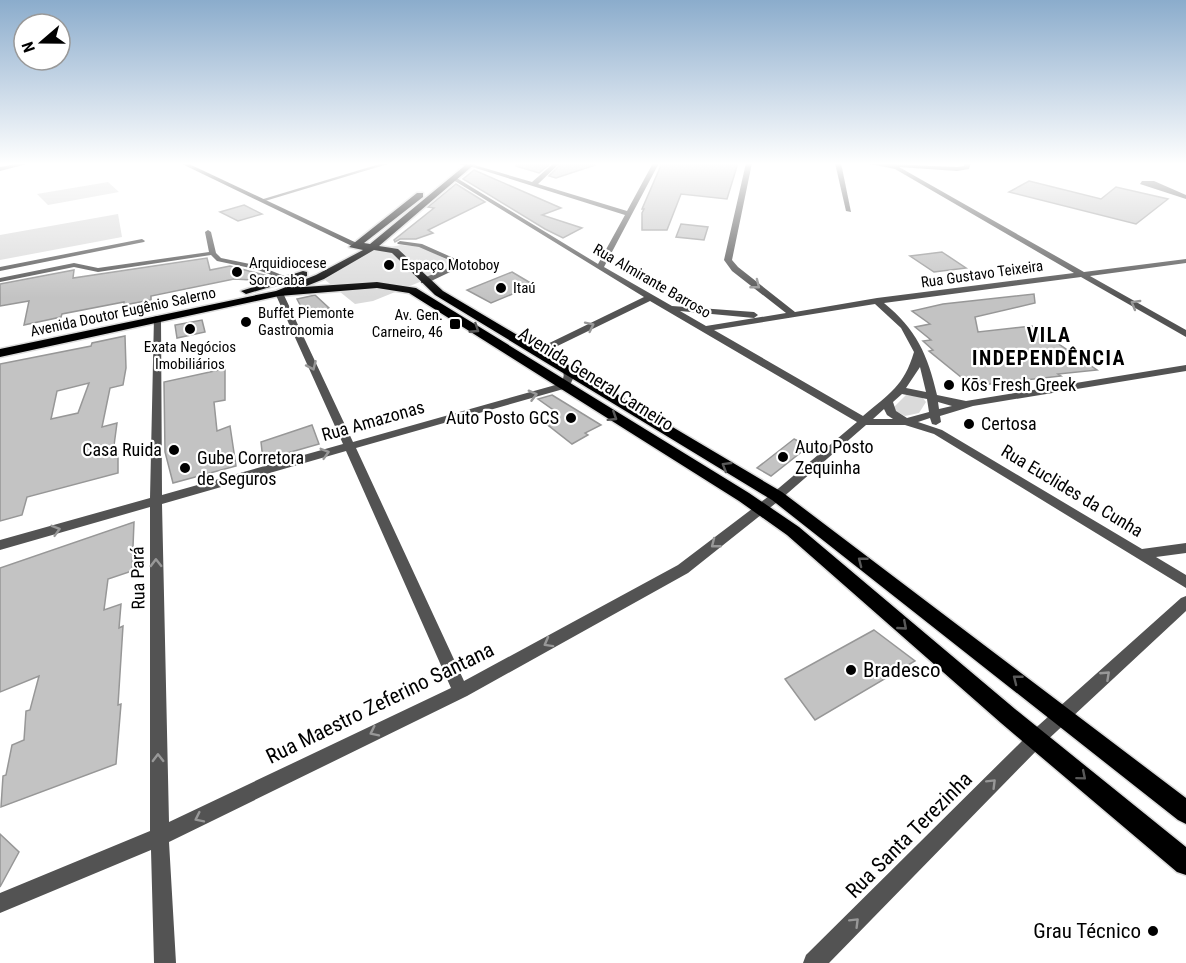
<svg xmlns="http://www.w3.org/2000/svg" width="1186" height="963" font-family="'Roboto Condensed',sans-serif">
<style>
.green{fill:#dadada}
.building{fill:#c3c3c3;stroke:#979797;stroke-width:1.5;fill-rule:evenodd}
.lines{fill:none;stroke-linecap:round;stroke-linejoin:round}
.primary-casing{stroke:#dbdbdb;stroke-width:3}
.service{fill:#535353;fill-rule:evenodd}
.minor{fill:#535353;fill-rule:evenodd}
.tertiary{fill:#535353;fill-rule:evenodd}
.secondary{fill:#202020;fill-rule:evenodd}
.primary{fill:#000;fill-rule:evenodd}
.oneway{stroke:#989898}
.oneway2{stroke:#595959}
.poi-dot{fill:#000;stroke:#fff;stroke-width:2}
.labels{text-anchor:middle;stroke-width:4.5;stroke-linejoin:round;paint-order:stroke}
.far-poi-label{font-size:15px;fill:#000;stroke:#fff;text-anchor:start}
.far-street-label{font-size:15px;fill:#000;stroke:#fff}
.street-label{font-size:18px;fill:#000;stroke:#fff}
.poi-label{font-size:18px;fill:#000;stroke:#fff;text-anchor:start}
.far-district-label{font-size:20px;font-weight:bold;letter-spacing:1.5px;fill:#000;stroke:#fff}
.near-poi-label{font-size:21px;fill:#000;stroke:#fff;text-anchor:start}
.near-street-label{font-size:21px;fill:#000;stroke:#fff}
</style>
<rect width="100%" height="100%" fill="#fff"/>
<g class="green">
<polygon points="108,182 119,192 48,205 37,194"/>
<polygon points="118,214 122,237 0,260 0,235"/>
<polygon points="401,245 422,247 459,266 373,301 355,304 324,279 378,249"/>
<polygon points="906,395 922,397 926,402 919,413 905,416 895,411 894,407"/>
</g>
<g class="building">
<polygon points="517,163 551,163 539,173 516,166"/>
<polygon points="562,163 594,163 595,165 556,178 549,176"/>
<polygon points="662,163 738,163 727,199 681,194 667,230 642,230 642,213 644,209 642,209"/>
<polygon points="474,170 561,208 542,215 582,228 563,238 545,229 463,179"/>
<polygon points="1029,181 1101,199 1116,187 1168,199 1136,224 1009,192"/>
<polygon points="456,184 485,202 428,230 433,233 416,239 400,239 395,242 394,240 434,208 428,207"/>
<polygon points="244,205 262,214 238,221 220,212"/>
<polygon points="681,224 708,227 704,240 676,237"/>
<polygon points="942,252 966,268 934,272 910,256"/>
<polygon points="207,258 210,270 230,266 264,275 252,280 234,279 151,296 151,300 124,305 124,302 62,314 61,317 24,325 29,301 0,306 0,284 74,270 73,278"/>
<polygon points="512,272 534,285 491,303 467,290"/>
<polygon points="1034,294 1035,303 975,317 978,332 1032,326 1097,370 1058,374 1061,376 972,386 929,351 933,350 923,341 931,340 915,327 930,324 912,311 943,304"/>
<polygon points="315,295 329,308 306,316 297,299"/>
<polygon points="202,320 205,332 177,338 175,325"/>
<path d="M125,336L126,368L123,385L110,388L102,427L117,423L113,453L118,452V473L27,497L22,515L0,521V364L91,346L92,343ZM89,383L78,413L51,419L57,391Z"/>
<polygon points="219,370 225,370 225,400 214,402 217,431 230,426 236,466 173,483 165,452 164,382"/>
<polygon points="552,395 601,425 585,433 588,435 572,444 544,422 559,414 538,399"/>
<polygon points="312,425 319,444 263,460 261,442"/>
<polygon points="794,439 809,446 771,476 757,468"/>
<polygon points="134,522 132,571 108,579 104,610 121,604 119,628 123,626 118,705 121,704 116,764 1,807 3,776 6,775 12,745 24,740 26,711 30,710 39,676 0,692 0,568"/>
<polygon points="874,630 915,661 815,720 785,679"/>
<polygon points="0,834 19,852 0,887"/>
</g>
<g class="lines">
<defs>
<g id="primary">
<polygon points="468,163 476,163 379,246 398,249 443,291 782,492 1186,798 1186,824 1178,820 772,500 435,295 392,253 374,250 324,279 304,287 377,282 416,288 749,493 799,527 1015,709 1186,847 1186,875 1177,872 1001,723 787,535 739,501 409,293 377,288 279,296 0,357 0,349 276,291 316,275 363,250 349,247 417,193 423,193 423,197 364,243 370,244"/>
<polygon points="303,271 307,272 307,276 246,294 241,291"/>
</g>
</defs>
<use href="#primary" class="primary-casing"/>
<g class="service">
<polygon points="208,230 211,232 216,253 221,258 259,266 292,279 288,281 255,269 217,261 211,255 98,272 74,267 0,282 0,278 74,263 98,268 209,252 205,232"/>
<polygon points="142,239 145,241 144,242 0,271 0,267"/>
<polygon points="400,241 422,244 467,264 427,283 421,283 421,279 458,264 419,247 398,244 397,243"/>
</g>
<g class="minor">
<polygon points="21,163 31,163 0,171 0,167"/>
<polygon points="383,163 391,163 265,201 260,200"/>
<path d="M554,163H560L538,184L627,211L653,163H659L604,267L672,306L754,312L758,315L754,318L680,311L706,326L786,313L732,271L724,260L746,163H752L732,260L738,267L795,312L877,298L1074,273L895,169L865,163L957,167L964,166L965,163H971L969,169L957,171L899,167L1084,272L1186,259V263L1090,276L1186,330V337L1081,277L884,303C916,329 928,355 937,395L966,401L1186,365V371L973,406L940,416L941,422L936,425L932,424L930,418L918,422L942,430L1142,549L1186,543V553L1156,557L1186,575V588L934,434L905,425H866L781,499L688,573L467,696L169,842L176,963H154L151,850L0,913V893L150,831V507L0,550V540L150,498L154,317L157,316L161,319L162,495L343,444L275,293L276,291L283,293L353,442L559,384C564,379 565,375 562,369L567,366L570,367C576,376 573,381 567,388L356,448L464,681L678,565L773,493L857,422L650,301L541,354H535V350L644,297L450,178L455,177L598,264L625,215L466,165L471,164L532,182ZM875,304L901,328L914,352C904,386 889,394 863,416L714,330ZM920,367L926,392L906,388ZM902,394L927,399L929,412L907,418L896,411L893,402ZM938,402L952,406L939,409ZM884,409L887,415L893,419H873ZM346,451L451,688L169,822L162,504Z"/>
<polygon points="835,163 841,163 851,212 846,211"/>
<polygon points="1142,181 1154,181 1186,195 1186,199 1140,184"/>
<polygon points="1186,596 1186,611 1042,745 829,963 803,963 806,955 1030,733 1181,598"/>
</g>
<polygon class="tertiary" points="456,163 466,163 472,165 469,167"/>
<polygon class="secondary" points="180,163 187,163 361,245 354,247"/>
<use href="#primary" class="primary"/>
</g>
<defs><path id="oneway-chevron" d="M-2-3.5L2.5 0L-2 3.5" fill="none" stroke-width="1.6" stroke-linecap="round" stroke-linejoin="round" transform="scale(1.5)"/></defs>
<g class="oneway">
<use href="#oneway-chevron" transform="translate(756 285) rotate(38)"/>
<use href="#oneway-chevron" transform="translate(1135 304) rotate(-150)"/>
<use href="#oneway-chevron" transform="translate(590 326) rotate(-26)"/>
<use href="#oneway-chevron" transform="translate(312 366) rotate(66)"/>
<use href="#oneway-chevron" transform="translate(533 395) rotate(-15)"/>
<use href="#oneway-chevron" transform="translate(325 453) rotate(-16)"/>
<use href="#oneway-chevron" transform="translate(56 530) rotate(-16)"/>
<use href="#oneway-chevron" transform="translate(715 544) rotate(142)"/>
<use href="#oneway-chevron" transform="translate(156 563) rotate(-91)"/>
<use href="#oneway-chevron" transform="translate(548 643) rotate(151)"/>
<use href="#oneway-chevron" transform="translate(1106 675) rotate(-43)"/>
<use href="#oneway-chevron" transform="translate(374 732) rotate(154)"/>
<use href="#oneway-chevron" transform="translate(158 758) rotate(-91)"/>
<use href="#oneway-chevron" transform="translate(992 783) rotate(-45)"/>
<use href="#oneway-chevron" transform="translate(199 818) rotate(154)"/>
<use href="#oneway-chevron" transform="translate(855 922) rotate(-45)"/>
</g>
<g class="oneway2">
<use href="#oneway-chevron" transform="translate(475 329) rotate(33)"/>
<use href="#oneway-chevron" transform="translate(613 417) rotate(32)"/>
<use href="#oneway-chevron" transform="translate(726 466) rotate(-149)"/>
<use href="#oneway-chevron" transform="translate(862 561) rotate(-142)"/>
<use href="#oneway-chevron" transform="translate(903 626) rotate(41)"/>
<use href="#oneway-chevron" transform="translate(1017 679) rotate(-142)"/>
<use href="#oneway-chevron" transform="translate(1082 776) rotate(40)"/>
</g>
<linearGradient id="sky" x2="0" y2="1"><stop stop-color="#8baccc"/><stop offset="0.55" stop-color="#fff"/><stop offset="1" stop-color="#fff" stop-opacity="0"/></linearGradient>
<rect width="1186" height="298" fill="url(#sky)"/>
<g class="poi-dot">
<circle cx="389" cy="265" r="6"/>
<circle cx="237" cy="272" r="6"/>
<circle cx="501" cy="288" r="6"/>
<circle cx="246" cy="322" r="6"/>
<rect x="449" y="318" width="12" height="12" rx="3"/>
<circle cx="190" cy="329" r="6"/>
<circle cx="949" cy="385" r="6"/>
<circle cx="571" cy="418" r="6"/>
<circle cx="969" cy="424" r="6"/>
<circle cx="174" cy="450" r="6"/>
<circle cx="783" cy="457" r="6"/>
<circle cx="185" cy="468" r="6"/>
<circle cx="851" cy="670" r="6"/>
<circle cx="1153" cy="931" r="6"/>
</g>
<g class="labels">
<g class="far-poi-label">
<text x="249" y="268">Arquidiocese<tspan x="249" dy="17">Sorocaba</tspan></text>
<text x="401" y="270">Espaço Motoboy</text>
<text x="513" y="293">Itaú</text>
<text x="258" y="318">Buffet Piemonte<tspan x="258" dy="17">Gastronomia</tspan></text>
<text x="443" y="320" text-anchor="end">Av. Gen.<tspan x="443" dy="17">Carneiro, 46</tspan></text>
<text x="190" y="352" text-anchor="middle">Exata Negócios<tspan x="190" dy="17">Imobiliários</tspan></text>
</g>
<g class="far-street-label">
<text transform="translate(982 274) rotate(-8)" y="5">Rua Gustavo Teixeira</text>
<text transform="translate(652 281) rotate(30)" y="5">Rua Almirante Barroso</text>
<text transform="translate(123 312) rotate(-12)" y="5">Avenida Doutor Eugênio Salerno</text>
</g>
<g class="street-label">
<text transform="translate(596 379) rotate(32)" y="6">Avenida General Carneiro</text>
<text transform="translate(373 421) rotate(-16)" y="6">Rua Amazonas</text>
<text transform="translate(1072 491) rotate(31)" y="6">Rua Euclides da Cunha</text>
<text transform="translate(138 578) rotate(-91)" y="6">Rua Pará</text>
</g>
<g class="poi-label">
<text x="961" y="391">Kōs Fresh Greek</text>
<text x="559" y="424" text-anchor="end">Auto Posto GCS</text>
<text x="981" y="430">Certosa</text>
<text x="795" y="453">Auto Posto<tspan x="795" dy="21">Zequinha</tspan></text>
<text x="162" y="456" text-anchor="end">Casa Ruida</text>
<text x="197" y="464">Gube Corretora<tspan x="197" dy="21">de Seguros</tspan></text>
</g>
<g class="far-district-label">
<text x="1049" y="342">VILA<tspan x="1049" dy="23">INDEPENDÊNCIA</tspan></text>
</g>
<g class="near-poi-label">
<text x="863" y="677">Bradesco</text>
<text x="1141" y="938" text-anchor="end">Grau Técnico</text>
</g>
<g class="near-street-label">
<text transform="translate(380 703) rotate(-26)" y="7">Rua Maestro Zeferino Santana</text>
<text transform="translate(909 835) rotate(-45)" y="7">Rua Santa Terezinha</text>
</g>
</g>
<g transform="translate(42 42) rotate(250)"><circle r="28" fill="#ffffff" stroke="#999999" stroke-width="1.5"/>
<path d="M0-4.5L10 22L0 15L-10 22Z" fill="#000000"/>
<text y="-9" font-size="16" font-weight="bold" text-anchor="middle" fill="#000000">N</text>
</g>
</svg>
